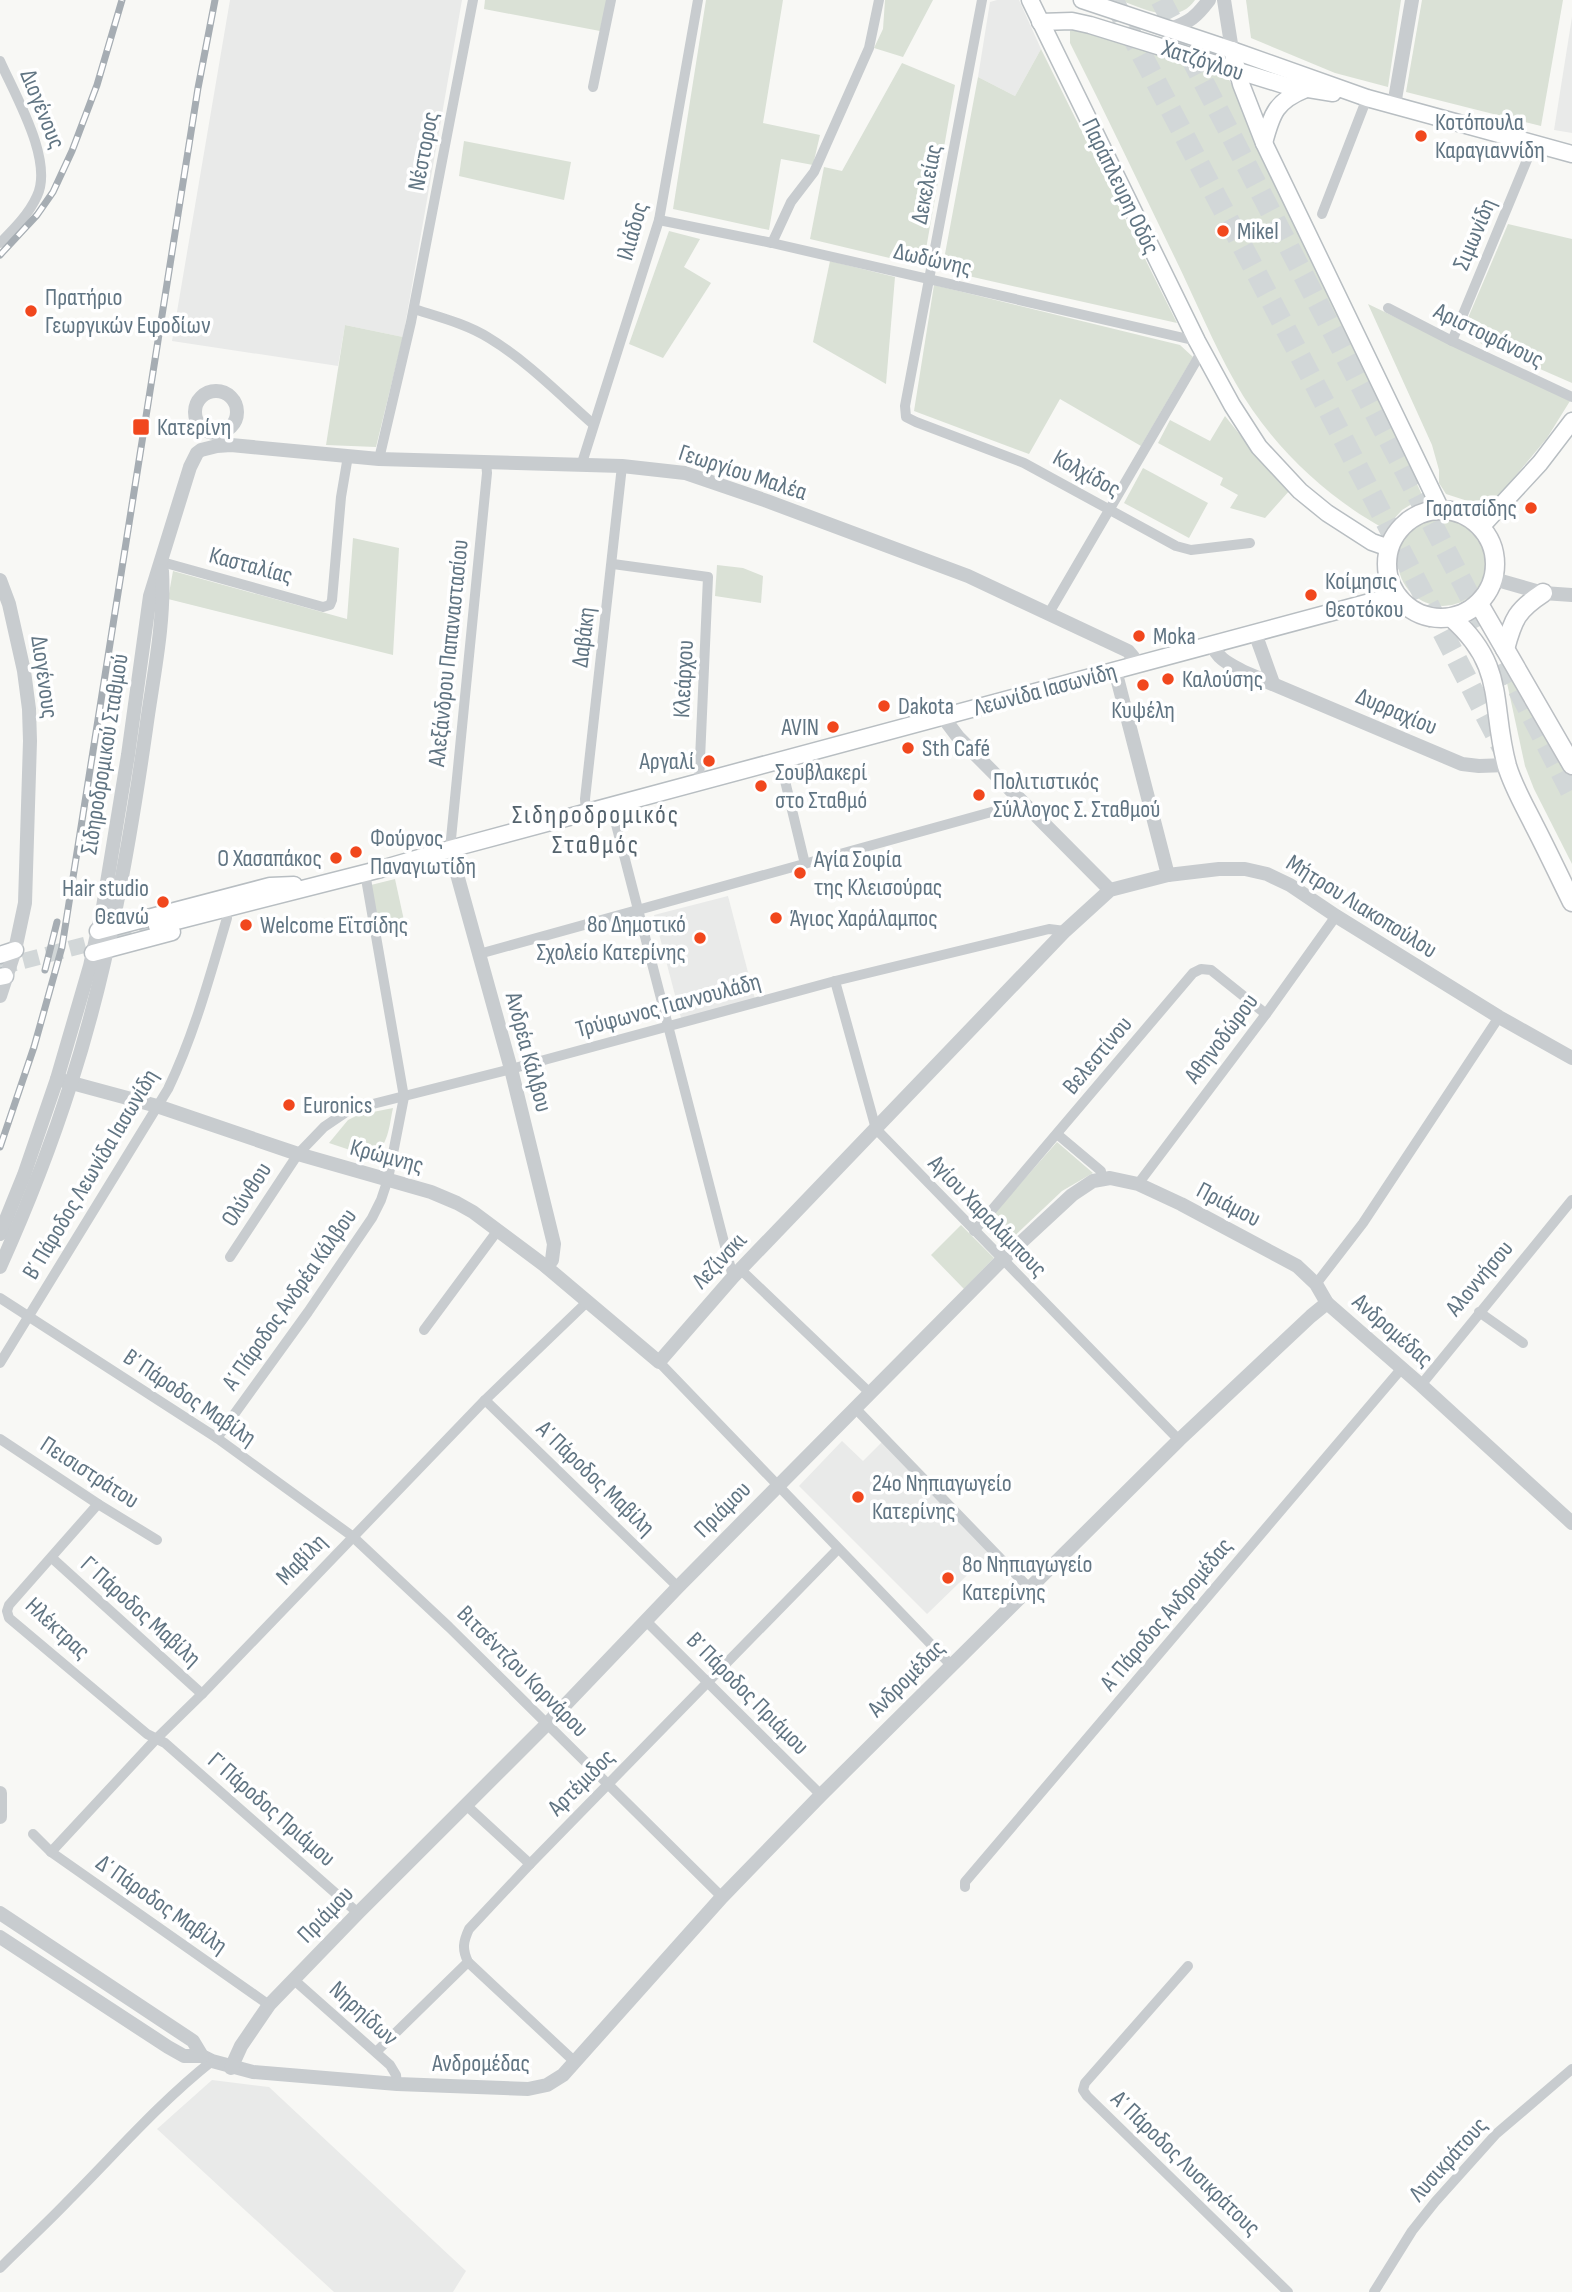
<svg xmlns="http://www.w3.org/2000/svg" width="1572" height="2292" font-family="'Sofia Sans Condensed',sans-serif">
<style>
.built{fill:#e9eae9}
.green{fill:#dae1d6}
.lines{fill:none;stroke-linecap:round;stroke-linejoin:round}
.secondary-tunnel{stroke:#d2d7d8;stroke-width:16;stroke-dasharray:16 8;stroke-linecap:butt}
.motorway-tunnel{stroke:#d2d7d8;stroke-width:21;stroke-dasharray:21 10;stroke-linecap:butt}
.secondary-casing{stroke:#b8bec2;stroke-width:19}
.primary-casing{stroke:#bbbfc3;stroke-width:21}
.minor{stroke:#c8cccf;stroke-width:10}
.tertiary{stroke:#c8cccf;stroke-width:14}
.secondary{stroke:#fff;stroke-width:16}
.primary{stroke:#fff;stroke-width:18}
.rail-casing{stroke:#a6adb3;stroke-width:7}
.rail{stroke:#fff;stroke-width:4.5;stroke-dasharray:13;stroke-linecap:butt}
.poi-dot{fill:#f1471d;stroke:#fff;stroke-width:2.5}
.labels{text-anchor:middle;stroke-width:7;stroke-linejoin:round;paint-order:stroke}
.street-label{font-size:24px;fill:#617583;stroke:#fff}
.poi-label{font-size:24px;fill:#617583;stroke:#fff;text-anchor:start}
.neighbourhood-label{font-size:26px;letter-spacing:2px;fill:#54636d;stroke:#fff}
</style>
<rect width="100%" height="100%" fill="#f8f8f5"/>
<g class="built">
<polygon points="230,0 462,0 403,337 345,325 338,366 172,341"/>
<polygon points="997,0 1019,0 1041,49 1015,96 978,77 990,2"/>
<polygon points="1572,17 1572,133 1554,130"/>
<polygon points="728,896 755,999 681,1018 654,915"/>
<polygon points="842,1441 863,1461 883,1441 990,1553 927,1614 799,1486"/>
<polygon points="212,2080 269,2087 466,2271 453,2292 334,2292 157,2129"/>
</g>
<g class="green">
<polygon points="485,0 607,0 600,31 484,9"/>
<polygon points="706,0 783,0 763,123 820,135 813,165 781,159 769,230 673,209"/>
<polygon points="885,0 933,0 903,57 874,48 883,29"/>
<path d="M1120,0H1195C1177,26 1144,9 1120,0Z"/>
<polygon points="1246,0 1401,0 1388,87 1335,73 1251,38"/>
<polygon points="1422,0 1563,0 1541,126 1406,92"/>
<path d="M1081,26L1227,76L1241,101L1263,162L1329,289L1410,458L1417,484L1423,497L1402,510L1385,529C1325,497 1269,443 1235,382C1213,343 1195,299 1175,258C1140,186 1106,114 1070,43V31Z"/>
<polygon points="1041,49 1161,291 1177,323 942,270 978,77 1015,96"/>
<polygon points="902,63 955,85 923,266 810,239 824,167 842,171"/>
<polygon points="464,141 571,162 564,200 459,176"/>
<polygon points="1508,224 1572,239 1572,383 1471,339 1465,325"/>
<polygon points="669,231 700,239 684,267 711,283 663,358 629,344"/>
<polygon points="830,261 895,277 886,384 813,342"/>
<polygon points="934,285 1180,345 1193,357 1141,446 1060,399 1029,454 914,411"/>
<polygon points="1368,304 1570,401 1547,438 1498,497 1488,504 1480,505 1446,494 1439,483 1439,470 1432,445"/>
<polygon points="345,325 403,337 376,447 326,445"/>
<polygon points="1225,416 1253,451 1290,490 1265,518 1230,508 1238,495 1220,485 1223,478 1158,443 1170,420 1210,441"/>
<polygon points="1143,468 1208,503 1189,538 1124,503"/>
<circle cx="1443" cy="561" r="45"/>
<polygon points="353,538 399,548 393,655 168,599 173,571 347,619"/>
<polygon points="717,565 743,568 763,576 761,603 715,596"/>
<polygon points="1510,680 1513,682 1572,770 1572,864 1534,789 1525,766 1507,683"/>
<polygon points="395,879 405,925 378,932 371,885"/>
<path d="M393,1108C389,1126 389,1146 371,1157L329,1143L348,1120L358,1115Z"/>
<polygon points="1057,1142 1093,1173 1062,1191 1004,1246 983,1226"/>
<polygon points="961,1225 994,1258 964,1289 931,1255"/>
</g>
<g class="lines">
<polyline class="secondary-tunnel" points="0,967 157,926"/>
<g class="motorway-tunnel">
<polyline points="1113,0 1322,398 1503,749"/>
<polyline points="1161,0 1484,624"/>
<polyline points="1504,662 1572,794"/>
</g>
<defs>
<g id="secondary">
<polyline points="1030,0 1197,341 1232,405 1259,447 1300,491 1327,513 1372,542 1389,548"/>
<polyline points="1082,0 1232,50 1367,98 1572,154"/>
<polyline points="1040,22 1072,21 1090,25 1284,85 1333,93"/>
<polyline points="1232,50 1241,84 1264,143 1441,510"/>
<path d="M1264,143C1272,113 1276,101 1306,89"/>
<polyline points="1481,527 1540,463 1572,421"/>
<polyline points="157,926 381,869 450,849 1396,595"/>
<polyline points="98,931 270,886 294,885"/>
<polyline points="93,953 172,932"/>
<polyline points="0,955 15,950"/>
<polyline points="0,977 5,976"/>
</g>
<g id="primary">
<circle cx="1441" cy="564" r="54"/>
<polyline points="1479,604 1572,765"/>
<path d="M1452,618C1507,667 1490,704 1507,766C1513,786 1524,805 1534,825C1547,850 1559,876 1572,902"/>
<path d="M1505,649C1513,619 1517,610 1543,593"/>
</g>
</defs>
<use href="#secondary" class="secondary-casing"/>
<use href="#primary" class="primary-casing"/>
<g class="minor">
<polyline points="982,0 905,406 906,417 916,422 1024,463 1176,546 1191,550 1250,543"/>
<path d="M0,61C15,95 54,161 37,196C29,214 14,229 0,243"/>
<polyline points="593,87 611,0"/>
<polyline points="1322,214 1367,98"/>
<polyline points="659,220 772,243 1197,341"/>
<polyline points="772,243 791,202 814,172 869,48 879,0"/>
<polyline points="1388,308 1452,341 1572,397"/>
<path d="M414,309C439,317 467,324 489,338C527,361 560,395 593,424"/>
<polyline points="1452,341 1534,143"/>
<polyline points="379,459 411,322 473,0"/>
<polyline points="581,466 659,220 698,0"/>
<polyline points="162,562 323,607 330,605 332,600 341,497 348,456"/>
<polyline points="613,564 708,577 699,782"/>
<polyline points="1049,613 1202,351"/>
<polyline points="780,760 805,864"/>
<polyline points="611,805 733,1277"/>
<polyline points="586,812 585,799 622,466"/>
<polyline points="450,849 487,473 486,462"/>
<polyline points="479,954 1024,803"/>
<polyline points="835,981 876,1129 1179,1440"/>
<polyline points="1057,1134 1101,1171 1101,1180"/>
<polyline points="1138,1184 1266,1014 1336,916"/>
<polyline points="974,1231 1193,973 1201,969 1211,970 1266,1014"/>
<polyline points="230,1257 298,1154 324,1127 349,1110 511,1069 835,981 1049,929 1065,931"/>
<polyline points="740,1269 870,1393"/>
<polyline points="1316,1284 1363,1223 1499,1017"/>
<polyline points="0,1298 217,1438 352,1536 449,1627 722,1897"/>
<polyline points="1479,1312 1523,1343"/>
<polyline points="424,1330 498,1230"/>
<polyline points="659,1362 951,1665"/>
<path d="M0,1363L168,1089C194,1035 210,976 227,918"/>
<polyline points="1421,1385 1572,1200"/>
<polyline points="485,1400 678,1587"/>
<polyline points="855,1408 1029,1588"/>
<polyline points="217,1438 308,1312 372,1218 381,1200 388,1179 404,1097 365,873"/>
<polyline points="0,1439 98,1504 157,1540"/>
<polyline points="98,1504 9,1605 7,1611 9,1618 147,1734 165,1743 358,1913"/>
<polyline points="52,1558 202,1694"/>
<polyline points="646,1621 821,1795"/>
<polyline points="466,1805 530,1864"/>
<polyline points="33,1834 51,1852 269,2005"/>
<polyline points="51,1852 157,1738 202,1694 485,1400 587,1302"/>
<polyline points="965,1887 965,1882 1402,1368"/>
<polyline points="468,1962 575,2062"/>
<polyline points="1188,1966 1085,2083 1083,2090 1087,2096 1288,2292"/>
<polyline points="293,1979 390,2065 396,2075 397,2084"/>
<path d="M376,2052L468,1962C462,1949 463,1942 469,1929L530,1864L838,1549"/>
<path d="M0,2268C23,2245 47,2223 69,2200C116,2153 159,2103 212,2061"/>
<polyline points="1374,2292 1412,2231 1435,2202 1496,2134 1572,2069"/>
</g>
<g class="tertiary">
<polyline points="1224,0 1232,50"/>
<path d="M1170,29C1190,22 1196,17 1209,0"/>
<polyline points="1394,105 1412,0"/>
<circle cx="216" cy="412" r="21"/>
<polyline points="1494,579 1543,593 1572,595"/>
<polyline points="0,580 9,604 24,671 29,709 30,741 25,903 15,950 0,996"/>
<polyline points="1255,633 1273,683"/>
<path d="M1212,644C1218,660 1230,664 1244,672L1462,764L1479,766L1507,765"/>
<polyline points="1115,670 1168,875"/>
<polyline points="943,717 958,737 1110,890"/>
<polyline points="450,849 511,1069 554,1244 552,1260 547,1267"/>
<polyline points="57,1079 157,1106 298,1154 431,1192 457,1203 473,1212 544,1265 659,1362 733,1277 1065,931 1110,890 1168,875 1219,869 1245,869 1267,874 1290,885 1336,916 1499,1017 1572,1058"/>
<polyline points="0,1234 24,1175 57,1079 90,966 103,907 128,755 150,596 190,467 197,453 201,450 217,446 231,445 379,459 622,466 685,473 767,501 968,576 1128,651 1133,657 1135,665"/>
<path d="M0,1267C27,1207 51,1146 71,1083C108,968 129,848 146,729C153,677 165,623 162,571"/>
<polyline points="0,1793 0,1817"/>
<polyline points="0,1913 193,2041 202,2056 212,2061 253,2072 397,2084 528,2089 547,2085 563,2075 722,1897 821,1795 1179,1440 1311,1316 1327,1303"/>
<polyline points="0,1937 168,2047 184,2056 202,2056"/>
<polyline points="231,2068 241,2046 269,2005 358,1913 547,1724 678,1587 1002,1260 1072,1195 1093,1181 1110,1178 1138,1184 1181,1204 1297,1266 1316,1284 1327,1303 1421,1385 1572,1523"/>
</g>
<use href="#secondary" class="secondary"/>
<use href="#primary" class="primary"/>
<defs>
<g id="rail">
<polyline points="0,255 37,215 53,192 72,151 97,85 122,0"/>
<polyline points="45,970 57,922"/>
<polyline points="0,1147 34,1047 62,947 198,88 215,0"/>
</g>
</defs>
<use href="#rail" class="rail-casing"/>
<use href="#rail" class="rail"/>
</g>
<g class="poi-dot">
<circle cx="1421" cy="136" r="7"/>
<circle cx="1223" cy="231" r="7"/>
<circle cx="31" cy="311" r="7"/>
<rect x="132" y="418" width="18" height="18" rx="3.5"/>
<circle cx="1531" cy="508" r="7"/>
<circle cx="1311" cy="595" r="7"/>
<circle cx="1139" cy="636" r="7"/>
<circle cx="1168" cy="679" r="7"/>
<circle cx="1143" cy="685" r="7"/>
<circle cx="884" cy="706" r="7"/>
<circle cx="833" cy="727" r="7"/>
<circle cx="908" cy="748" r="7"/>
<circle cx="709" cy="761" r="7"/>
<circle cx="761" cy="786" r="7"/>
<circle cx="979" cy="795" r="7"/>
<circle cx="356" cy="852" r="7"/>
<circle cx="336" cy="858" r="7"/>
<circle cx="800" cy="873" r="7"/>
<circle cx="163" cy="902" r="7"/>
<circle cx="776" cy="918" r="7"/>
<circle cx="246" cy="925" r="7"/>
<circle cx="700" cy="938" r="7"/>
<circle cx="289" cy="1105" r="7"/>
<circle cx="858" cy="1497" r="7"/>
<circle cx="948" cy="1578" r="7"/>
</g>
<g class="labels">
<g class="street-label">
<text transform="translate(1203 60) rotate(18)" y="8">Χατζόγλου</text>
<text transform="translate(43 109) rotate(68)" y="8">Διογένους</text>
<text transform="translate(423 151) rotate(-79)" y="8">Νέστορος</text>
<text transform="translate(926 184) rotate(-79)" y="8">Δεκελείας</text>
<text transform="translate(1121 186) rotate(64)" y="8">Παράπλευρη Οδός</text>
<text transform="translate(632 231) rotate(-74)" y="8">Ιλιάδος</text>
<text transform="translate(1474 234) rotate(-67)" y="8">Σιμωνίδη</text>
<text transform="translate(933 259) rotate(13)" y="8">Δωδώνης</text>
<text transform="translate(1489 335) rotate(26)" y="8">Αριστοφάνους</text>
<text transform="translate(743 472) rotate(18)" y="8">Γεωργίου Μαλέα</text>
<text transform="translate(1087 473) rotate(29)" y="8">Κολχίδος</text>
<text transform="translate(251 565) rotate(15)" y="8">Κασταλίας</text>
<text transform="translate(583 637) rotate(-83)" y="8">Δαβάκη</text>
<text transform="translate(448 653) rotate(-84)" y="8">Αλεξάνδρου Παπαναστασίου</text>
<text transform="translate(45 677) rotate(82)" y="8">Διογένους</text>
<text transform="translate(683 679) rotate(-87)" y="8">Κλεάρχου</text>
<text transform="translate(1045 689) rotate(-15)" y="8">Λεωνίδα Ιασωνίδη</text>
<text transform="translate(1397 711) rotate(23)" y="8">Δυρραχίου</text>
<text transform="translate(104 754) rotate(-81)" y="8">Σιδηροδρομικού Σταθμού</text>
<text transform="translate(1362 906) rotate(32)" y="8">Μήτρου Λιακοπούλου</text>
<text transform="translate(668 1005) rotate(-15)" y="8">Τρύφωνος Γιαννουλάδη</text>
<text transform="translate(1221 1038) rotate(-53)" y="8">Αθηνοδώρου</text>
<text transform="translate(529 1052) rotate(75)" y="8">Ανδρέα Κάλβου</text>
<text transform="translate(1097 1055) rotate(-50)" y="8">Βελεστίνου</text>
<text transform="translate(387 1156) rotate(15)" y="8">Κρώμνης</text>
<text transform="translate(90 1174) rotate(-59)" y="8">Β΄ Πάροδος Λεωνίδα Ιασωνίδη</text>
<text transform="translate(246 1194) rotate(-57)" y="8">Ολύνθου</text>
<text transform="translate(1229 1204) rotate(28)" y="8">Πριάμου</text>
<text transform="translate(988 1216) rotate(46)" y="8">Αγίου Χαραλάμπους</text>
<text transform="translate(719 1260) rotate(-47)" y="8">Λεζίνσκι</text>
<text transform="translate(1479 1278) rotate(-50)" y="8">Αλοννήσου</text>
<text transform="translate(289 1299) rotate(-55)" y="8">Α΄ Πάροδος Ανδρέα Κάλβου</text>
<text transform="translate(1393 1330) rotate(41)" y="8">Ανδρομέδας</text>
<text transform="translate(190 1397) rotate(34)" y="8">Β΄ Πάροδος Μαβίλη</text>
<text transform="translate(90 1472) rotate(33)" y="8">Πεισιστράτου</text>
<text transform="translate(596 1478) rotate(44)" y="8">Α΄ Πάροδος Μαβίλη</text>
<text transform="translate(722 1509) rotate(-45)" y="8">Πριάμου</text>
<text transform="translate(301 1559) rotate(-46)" y="8">Μαβίλη</text>
<text transform="translate(141 1611) rotate(42)" y="8">Γ΄ Πάροδος Μαβίλη</text>
<text transform="translate(1166 1614) rotate(-50)" y="8">Α΄ Πάροδος Ανδρομέδας</text>
<text transform="translate(58 1628) rotate(43)" y="8">Ηλέκτρας</text>
<text transform="translate(523 1671) rotate(45)" y="8">Βιτσέντζου Κορνάρου</text>
<text transform="translate(906 1678) rotate(-45)" y="8">Ανδρομέδας</text>
<text transform="translate(748 1693) rotate(45)" y="8">Β΄ Πάροδος Πριάμου</text>
<text transform="translate(581 1782) rotate(-45)" y="8">Αρτέμιδος</text>
<text transform="translate(272 1809) rotate(41)" y="8">Γ΄ Πάροδος Πριάμου</text>
<text transform="translate(162 1904) rotate(35)" y="8">Δ΄ Πάροδος Μαβίλη</text>
<text transform="translate(325 1914) rotate(-46)" y="8">Πριάμου</text>
<text transform="translate(364 2013) rotate(42)" y="8">Νηρηίδων</text>
<text x="481" y="2071">Ανδρομέδας</text>
<text transform="translate(1448 2159) rotate(-48)" y="8">Λυσικράτους</text>
<text transform="translate(1186 2163) rotate(44)" y="8">Α΄ Πάροδος Λυσικράτους</text>
</g>
<g class="poi-label">
<text x="1435" y="130">Κοτόπουλα<tspan x="1435" dy="28">Καραγιαννίδη</tspan></text>
<text x="1237" y="239">Mikel</text>
<text x="45" y="305">Πρατήριο<tspan x="45" dy="28">Γεωργικών Εφοδίων</tspan></text>
<text x="157" y="435">Κατερίνη</text>
<text x="1517" y="516" text-anchor="end">Γαρατσίδης</text>
<text x="1325" y="589">Κοίμησις<tspan x="1325" dy="28">Θεοτόκου</tspan></text>
<text x="1153" y="644">Moka</text>
<text x="1182" y="687">Καλούσης</text>
<text x="898" y="714">Dakota</text>
<text x="1143" y="718" text-anchor="middle">Κυψέλη</text>
<text x="819" y="735" text-anchor="end">AVIN</text>
<text x="922" y="756">Sth Café</text>
<text x="695" y="769" text-anchor="end">Αργαλί</text>
<text x="775" y="780">Σουβλακερί<tspan x="775" dy="28">στο Σταθμό</tspan></text>
<text x="993" y="789">Πολιτιστικός<tspan x="993" dy="28">Σύλλογος Σ. Σταθμού</tspan></text>
<text x="370" y="846">Φούρνος<tspan x="370" dy="28">Παναγιωτίδη</tspan></text>
<text x="322" y="866" text-anchor="end">Ο Χασαπάκος</text>
<text x="814" y="867">Αγία Σοφία<tspan x="814" dy="28">της Κλεισούρας</tspan></text>
<text x="149" y="896" text-anchor="end">Hair studio<tspan x="149" dy="28">Θεανώ</tspan></text>
<text x="790" y="926">Άγιος Χαράλαμπος</text>
<text x="686" y="932" text-anchor="end">8ο Δημοτικό<tspan x="686" dy="28">Σχολείο Κατερίνης</tspan></text>
<text x="260" y="933">Welcome Eϊτσίδης</text>
<text x="303" y="1113">Euronics</text>
<text x="872" y="1491">24ο Νηπιαγωγείο<tspan x="872" dy="28">Κατερίνης</tspan></text>
<text x="962" y="1572">8ο Νηπιαγωγείο<tspan x="962" dy="28">Κατερίνης</tspan></text>
</g>
<g class="neighbourhood-label">
<text x="596" y="823">Σιδηροδρομικός<tspan x="596" dy="30">Σταθμός</tspan></text>
</g>
</g>
</svg>
